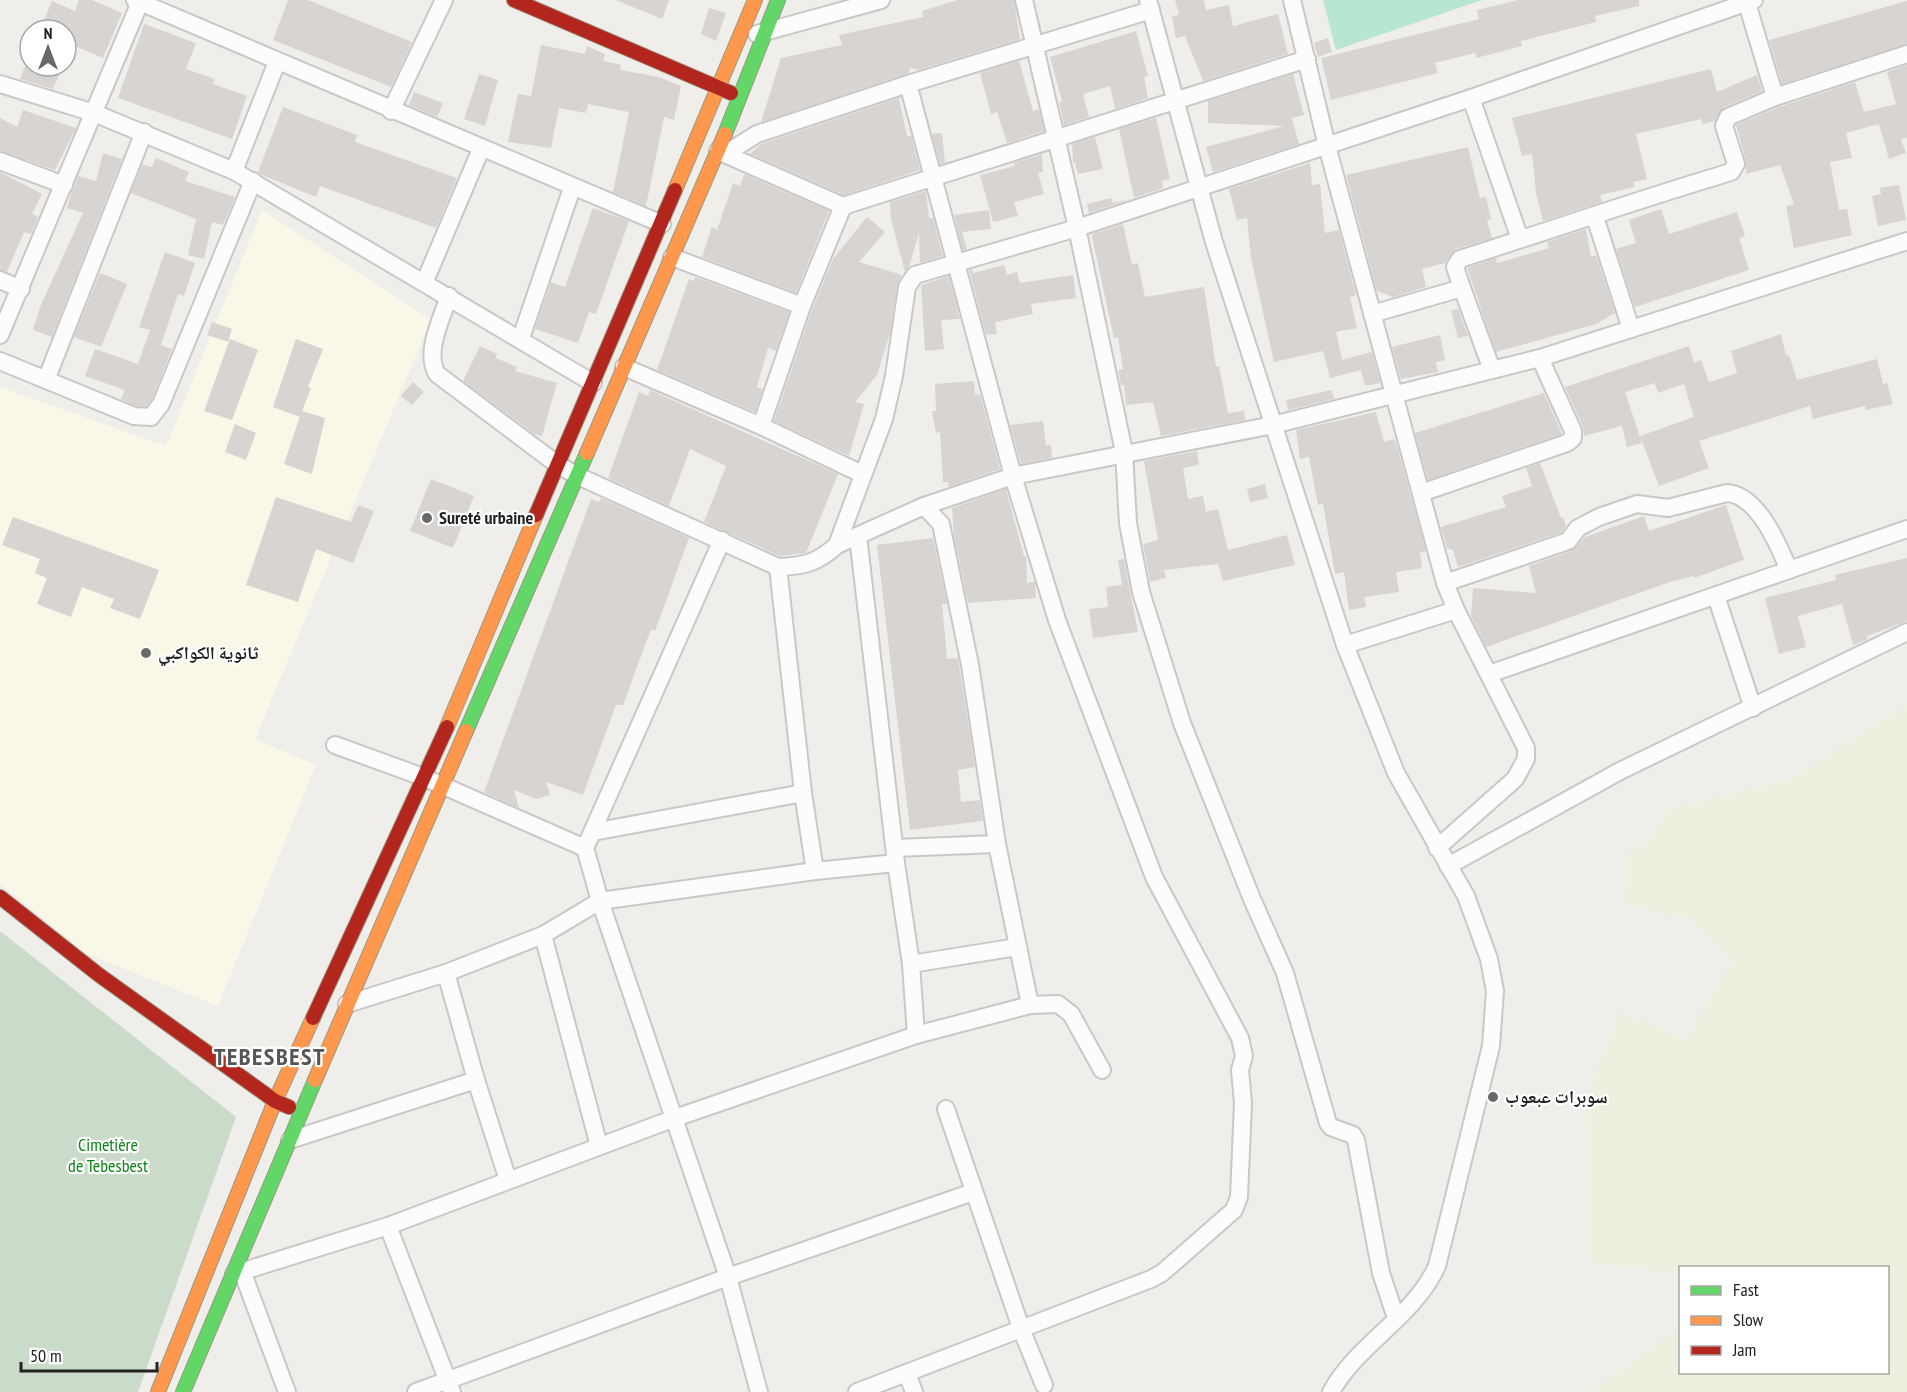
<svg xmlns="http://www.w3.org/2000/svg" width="1907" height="1392" font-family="'PT Sans Narrow','Noto Naskh Arabic',sans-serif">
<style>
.education{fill:#f8f7e8}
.farmland{fill:#efefdf}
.cemetery{fill:#cadbca}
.pitch{fill:#b7e6d2}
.building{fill:#d7d4d2}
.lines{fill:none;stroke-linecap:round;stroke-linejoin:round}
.street-casing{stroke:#c9c8c7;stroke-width:20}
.fast-casing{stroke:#999a82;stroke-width:16}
.slow-casing{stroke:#999a82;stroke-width:16}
.jam-casing{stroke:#999a82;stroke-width:16}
.street{stroke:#fdfcfc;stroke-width:16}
.fast{stroke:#63d668;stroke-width:14}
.slow{stroke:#ff974d;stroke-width:14}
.jam{stroke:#b3261e;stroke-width:14}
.poi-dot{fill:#6a6968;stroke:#fff;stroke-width:2}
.labels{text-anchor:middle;stroke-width:4.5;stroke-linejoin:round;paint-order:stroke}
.poi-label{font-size:18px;font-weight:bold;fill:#222;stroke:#fff;text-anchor:start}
.park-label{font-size:18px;fill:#0c8416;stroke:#fff}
.district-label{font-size:24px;font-weight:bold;letter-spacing:1.5px;fill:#555;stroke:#fff}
</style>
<rect width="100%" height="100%" fill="#f0eeeb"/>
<polygon class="education" points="262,210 431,320 255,739 316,765 218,1006 87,954 0,883 0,387 166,446"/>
<polygon class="farmland" points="1907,705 1907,1392 1591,1392 1680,1327 1680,1372 1888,1372 1888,1268 1680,1268 1680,1274 1589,1262 1586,1100 1620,1012 1686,1040 1733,960 1688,917 1625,906 1627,855 1649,841 1666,811 1790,780"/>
<polygon class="cemetery" points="0,931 236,1117 138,1392 0,1392"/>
<polygon class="pitch" points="1323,0 1482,0 1336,50"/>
<g class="building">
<polygon points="79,0 92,0 122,13 103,58 66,42 66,30 40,30 52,1 75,11"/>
<polygon points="288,0 308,0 412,42 391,87 273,40"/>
<polygon points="616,0 669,0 662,19"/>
<polygon points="958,0 1014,0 1020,39 918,70 910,67 909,73 761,122 781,58 842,45 839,35 923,17 922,11"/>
<polygon points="1175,0 1204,0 1206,10 1229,5 1233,26 1278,14 1288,54 1203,81 1185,36 1176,38 1172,16 1179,15"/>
<polygon points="1518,0 1639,0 1639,6 1595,16 1596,22 1521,41 1522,46 1476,58 1475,53 1435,63 1438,73 1331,100 1321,58 1479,19 1477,10"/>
<polygon points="1907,1 1907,44 1782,84 1769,40"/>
<polygon points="709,8 726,13 716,41 701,34"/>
<polygon points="144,24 196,43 186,69 215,79 213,84 247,96 232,139 118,98"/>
<polygon points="1136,31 1148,76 1144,77 1148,98 1115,109 1110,86 1083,94 1089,117 1064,125 1059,102 1062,101 1050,57"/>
<polygon points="1328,38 1332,52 1318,57 1314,43"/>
<polygon points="541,45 585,54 587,46 605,54 603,61 621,65 620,70 659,77 681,86 674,120 664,117 646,206 613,192 629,112 588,104 586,113 559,108 551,148 508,142 518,94 531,96"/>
<polygon points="1019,61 1033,111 1039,109 1044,131 1007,143 997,112 991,114 980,73"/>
<polygon points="1907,65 1907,138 1901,139 1906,153 1889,159 1879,124 1846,133 1852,158 1830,162 1839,210 1847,209 1852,235 1794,248 1786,206 1794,204 1780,165 1746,174 1746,161 1736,125 1779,107 1855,82 1864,112 1896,104 1887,72"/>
<polygon points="25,66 63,66 53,89 20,79"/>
<polygon points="1711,69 1717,92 1757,75 1762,91 1724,107 1715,121 1703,124 1701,119 1636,134 1647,179 1633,182 1635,187 1600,195 1602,202 1543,221 1536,193 1532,154 1522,156 1512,118"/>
<polygon points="479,74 498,80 485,126 464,119"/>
<polygon points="1293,74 1304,115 1292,118 1299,144 1213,172 1206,147 1284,126 1208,123 1208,101"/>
<polygon points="414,92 443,103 437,117 409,105"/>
<polygon points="899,98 907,136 911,136 920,170 844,195 750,154 761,144"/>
<polygon points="283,107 357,135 355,142 457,178 436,228 320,186 316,197 262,175 258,172"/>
<polygon points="23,110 76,128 55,170 0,151 0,118 17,127"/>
<polygon points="1156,118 1170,179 1162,181 1163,188 1089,213 1087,204 1111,198 1113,203 1134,198 1119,129"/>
<polygon points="942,133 945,163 940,164 932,134"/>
<polygon points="1095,137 1103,169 1078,174 1075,163 1073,162 1072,144"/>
<polygon points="1468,147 1480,198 1486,197 1491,219 1487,220 1492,238 1456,249 1445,263 1422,269 1426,287 1393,297 1377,291 1346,175"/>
<polygon points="103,153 122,159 52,337 33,330 40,307 83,213 67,208 71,194 78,176 96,181"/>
<polygon points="1042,154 1043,172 1038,173 1044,194 1014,202 1018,216 993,222 980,175 1015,166 1014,163"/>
<polygon points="156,158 189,172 185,181 235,197 223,225 212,222 204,259 188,255 196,219 131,193 142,164 152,167"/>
<polygon points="1310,163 1312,185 1320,184 1325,233 1339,230 1356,295 1350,297 1357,328 1336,332 1342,360 1372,352 1380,383 1365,386 1361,370 1330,378 1323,351 1274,362 1251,258 1247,218 1237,220 1229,189"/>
<polygon points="0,172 42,194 32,214 38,217 31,234 24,232 7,272 0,270"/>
<polygon points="744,174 829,211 796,293 702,257 712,227 717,230 733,183 740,186"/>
<polygon points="1899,185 1906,220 1878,226 1872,196 1881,194 1880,188"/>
<polygon points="926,191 929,218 933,218 943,256 920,263 919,233 909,267 905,272 891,219 890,202"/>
<polygon points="593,208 629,221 596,314 589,312 578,343 535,329 551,282 565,287"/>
<polygon points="1661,209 1669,234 1737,212 1745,236 1739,238 1749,270 1635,307 1616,249 1636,243 1629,220"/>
<polygon points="989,210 991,229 962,232 967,249 963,250 954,215"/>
<polygon points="867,217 885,232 859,262 902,275 897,285 890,333 877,375 855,402 864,404 849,456 774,421 812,310 833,259"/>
<polygon points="1123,224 1132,265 1138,263 1145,297 1204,287 1216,367 1219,366 1228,413 1244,411 1245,420 1161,436 1153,402 1126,405 1124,385 1121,385 1118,370 1123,369 1118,337 1114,338 1092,237 1093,234"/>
<polygon points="1586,229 1591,257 1596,255 1615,313 1596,324 1496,352 1467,268 1496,258 1497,263 1549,248 1547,242"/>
<polygon points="165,252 195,263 184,296 178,294 161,345 172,349 152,399 146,406 136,406 121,399 125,390 85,376 95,349 138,364 150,330 139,327"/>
<polygon points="1004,265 1007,275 1017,272 1020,283 1073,275 1076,298 1031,304 1033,314 995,322 997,334 986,335 969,270 972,269 973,273"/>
<polygon points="100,273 127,284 101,347 74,337"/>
<polygon points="949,276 960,319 941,320 944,349 925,351 921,285"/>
<polygon points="695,277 789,312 776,351 768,348 757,387 763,389 755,412 657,370 689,279 694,281"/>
<polygon points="1458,309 1468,336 1458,338 1451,310"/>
<polygon points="212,322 232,329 228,342 207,335"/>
<polygon points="1781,334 1786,356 1789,355 1797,380 1877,359 1883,384 1887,383 1893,404 1866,410 1865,406 1813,419 1810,406 1699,441 1709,468 1659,486 1640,436 1694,417 1684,384 1658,393 1655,383 1625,392 1642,443 1627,447 1622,426 1584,436 1583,427 1565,387 1689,346 1694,363 1701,360 1709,382 1737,373 1731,351"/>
<polygon points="1440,335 1445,360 1436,362 1438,372 1401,379 1392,347"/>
<polygon points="230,339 258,350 232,420 204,411"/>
<polygon points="296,339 323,349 308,387 311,388 302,411 325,418 312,474 284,464 301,413 300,417 273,407"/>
<polygon points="480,346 497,354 496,358 517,367 515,371 557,383 542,436 534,434 463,381"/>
<polygon points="974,381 975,395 980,394 1000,469 949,487 948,482 943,482 940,432 936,433 932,411 936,411 935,384"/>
<polygon points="413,382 424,392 412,405 401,396"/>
<polygon points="650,390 838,474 806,553 780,556 704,522 726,466 690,449 669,506 608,478 639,392 648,396"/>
<polygon points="1332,390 1334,399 1288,410 1286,400"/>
<polygon points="1544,393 1562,434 1428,480 1415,433"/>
<polygon points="1376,412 1384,442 1395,439 1426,551 1420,552 1422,568 1396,572 1399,592 1364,597 1366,607 1349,610 1344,572 1335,574 1323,504 1318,505 1309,457 1300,459 1296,430"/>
<polygon points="1043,421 1046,446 1051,445 1052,458 1021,464 1010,425"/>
<polygon points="235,424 256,433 246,460 225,452"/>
<polygon points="1197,451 1199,465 1183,468 1188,499 1203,496 1206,512 1218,509 1228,550 1287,535 1295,565 1223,581 1218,564 1164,570 1166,578 1150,582 1143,544 1158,540 1144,461"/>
<polygon points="1540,463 1561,518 1563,517 1566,526 1562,532 1458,567 1453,550 1447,548 1441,527 1506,507 1502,496 1532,486 1526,468"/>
<polygon points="431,479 474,496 453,548 410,531"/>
<polygon points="1265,484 1268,498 1250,502 1247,489"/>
<polygon points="1006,489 1024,556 1026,556 1027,583 1035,582 1036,598 968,603 954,536 952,508"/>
<polygon points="276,497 351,522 358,505 374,511 353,563 316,549 298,602 246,585"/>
<polygon points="601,498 689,538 655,631 651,629 623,705 616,705 583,795 546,782 550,795 536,799 514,790 519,808 484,792 591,499 599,502"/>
<polygon points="1726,505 1744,560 1694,578 1693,576 1670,582 1486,647 1471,616 1473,588 1536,593 1529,566 1571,551 1585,537 1644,516 1649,531"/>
<polygon points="13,517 159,570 140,619 110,608 114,599 82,587 71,617 37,604 47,578 35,573 40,559 2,545"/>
<polygon points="933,538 947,604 942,604 947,659 958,658 975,767 958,770 961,802 980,800 983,821 910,830 877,545"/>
<polygon points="1907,558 1907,621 1867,636 1868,639 1853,645 1842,604 1798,616 1806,647 1779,654 1765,598 1836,580 1835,575"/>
<polygon points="1124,559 1138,632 1093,638 1089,609 1108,607 1106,587 1122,585 1118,560"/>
</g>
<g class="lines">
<defs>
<g id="street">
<polyline points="135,0 662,224"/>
<polyline points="1024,0 1077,228 1124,452 1128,523 1141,592 1182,723 1252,899 1285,973 1328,1123 1331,1127 1353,1135 1356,1140 1381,1273 1396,1318"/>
<path d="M1148,0L1214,242L1345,645L1396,773L1466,896L1489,959L1495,991L1491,1046L1437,1266C1414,1317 1358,1343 1331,1392"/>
<polyline points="1292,0 1327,146 1445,583 1456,610 1526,748 1526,759 1515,779 1437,848"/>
<polyline points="1746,0 1775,97"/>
<polyline points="757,34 881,0"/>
<polyline points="0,84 94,113 234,171 593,383"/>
<polyline points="1471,98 1520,239"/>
<polyline points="391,111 444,0"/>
<polyline points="718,151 843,206 1307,59"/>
<polyline points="725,154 757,134 908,84 1151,10"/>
<polyline points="0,161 64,185"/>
<polyline points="234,171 277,62"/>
<polyline points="1595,217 1631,329"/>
<polyline points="672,257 802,306"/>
<polyline points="0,280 21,289"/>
<polyline points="425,281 481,149"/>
<path d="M1462,288L1455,267L1460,259C1551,230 1640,199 1731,172L1736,164L1724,126L1728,117L1775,97L1907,54"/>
<path d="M449,296C442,318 424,352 437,374L558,465L578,476L778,567C805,566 817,563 837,545L924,506L1013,476L1273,425L1540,358L1907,241"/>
<polyline points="1372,314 1462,288 1492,370"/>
<polyline points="0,335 141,0"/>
<polyline points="521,338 572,188"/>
<polyline points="0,361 134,416 151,417 161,404 253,181"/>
<polyline points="624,367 761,426 862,474"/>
<polyline points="46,380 144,132"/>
<polyline points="761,426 802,306 843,206"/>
<polyline points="1421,493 1567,443 1573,438 1573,431 1540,358"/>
<polyline points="924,506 941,524 970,665 997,844 1030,1005"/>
<polyline points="858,536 896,863 911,964 916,1035"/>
<polyline points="722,540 585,848 600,901 728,1277 759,1392"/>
<polyline points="837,545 884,419 894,376 907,287 915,275 1077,228 1471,98 1754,0"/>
<polyline points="778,567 803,793 815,871"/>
<path d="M1445,583L1568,541L1578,528L1599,517L1637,504L1668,508L1727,493C1758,495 1779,546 1789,570"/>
<polyline points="1716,596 1753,708"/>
<polyline points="1345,645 1456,610"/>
<polyline points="1489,674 1907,529"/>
<polyline points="335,745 423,777 585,848"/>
<polyline points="593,832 803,793"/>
<polyline points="895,848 997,844"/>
<polyline points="1448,866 1620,771 1907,632"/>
<polyline points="543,935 599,1146"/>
<polyline points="911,964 1017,947"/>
<polyline points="446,973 476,1080 508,1180"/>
<polyline points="347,1004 446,973 543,935 600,901 815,871 896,863"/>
<polyline points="946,1109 1022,1331 1044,1385"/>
<polyline points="290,1140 476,1080"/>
<polyline points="388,1226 452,1392"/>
<polyline points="242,1271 287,1392"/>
<polyline points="234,1274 388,1226 675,1118 916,1035 1030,1005 1058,1004 1071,1014 1102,1070"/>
<polyline points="907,1373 914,1392"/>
<polyline points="416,1392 728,1277 973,1192"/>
<polyline points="857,1392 1151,1279 1162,1273 1234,1210 1239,1197 1243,1103 1240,1070 1244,1056 1240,1038 1154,877 1057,620 1013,476 908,84"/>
</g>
<g id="fast">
<polyline points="725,134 778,0"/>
<polyline points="466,731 587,453"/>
<polyline points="183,1392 315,1080"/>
</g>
<g id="slow">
<polyline points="675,190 755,0"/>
<polyline points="587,453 725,134"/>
<polyline points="447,727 536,515"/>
<polyline points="315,1080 466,731"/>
<polyline points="158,1392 275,1101 313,1018"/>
</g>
<g id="jam">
<polyline points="514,0 731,93"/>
<polyline points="536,515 675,190"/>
<polyline points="0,897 99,975 275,1101 289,1107"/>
<polyline points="313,1018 447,727"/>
</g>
</defs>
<use href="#street" class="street-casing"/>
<use href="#fast" class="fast-casing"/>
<use href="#slow" class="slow-casing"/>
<use href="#jam" class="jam-casing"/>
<use href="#street" class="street"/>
<use href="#fast" class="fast"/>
<use href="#slow" class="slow"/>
<use href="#jam" class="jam"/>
</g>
<g class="poi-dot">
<circle cx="427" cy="518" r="6"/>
<circle cx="146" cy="653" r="6"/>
<circle cx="1493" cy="1097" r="6"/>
</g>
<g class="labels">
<g class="poi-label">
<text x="439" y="524">Sureté urbaine</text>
<text x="158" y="659">ثانوية الكواكبي</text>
<text x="1505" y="1103">سوبرات عبعوب</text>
</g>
<g class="park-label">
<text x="108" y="1151">Cimetière<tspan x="108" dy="21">de Tebesbest</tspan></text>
</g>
<g class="district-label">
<text x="270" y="1065">TEBESBEST</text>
</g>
</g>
<rect x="1679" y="1266" width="210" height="108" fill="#ffffff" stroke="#a7a7a7" stroke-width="1.5"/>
<rect x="1691" y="1286" width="30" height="9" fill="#63d668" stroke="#a7a7a7" stroke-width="1.5"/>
<text x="1733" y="1296" font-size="18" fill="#222222">Fast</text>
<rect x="1691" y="1316" width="30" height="9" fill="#ff974d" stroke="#a7a7a7" stroke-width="1.5"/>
<text x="1733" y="1326" font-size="18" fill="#222222">Slow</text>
<rect x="1691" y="1346" width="30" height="9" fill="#b3261e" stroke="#a7a7a7" stroke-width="1.5"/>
<text x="1733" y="1356" font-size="18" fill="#222222">Jam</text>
<g transform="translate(48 48)"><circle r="28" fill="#ffffff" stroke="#a7a7a7" stroke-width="1.5"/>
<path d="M0-4.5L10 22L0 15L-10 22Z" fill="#6a6968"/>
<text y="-9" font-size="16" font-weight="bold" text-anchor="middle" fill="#222222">N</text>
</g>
<path d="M21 1362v9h136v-9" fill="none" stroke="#222222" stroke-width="3"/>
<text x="30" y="1362" font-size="18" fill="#222222" stroke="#ffffff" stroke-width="4.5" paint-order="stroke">50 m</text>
</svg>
